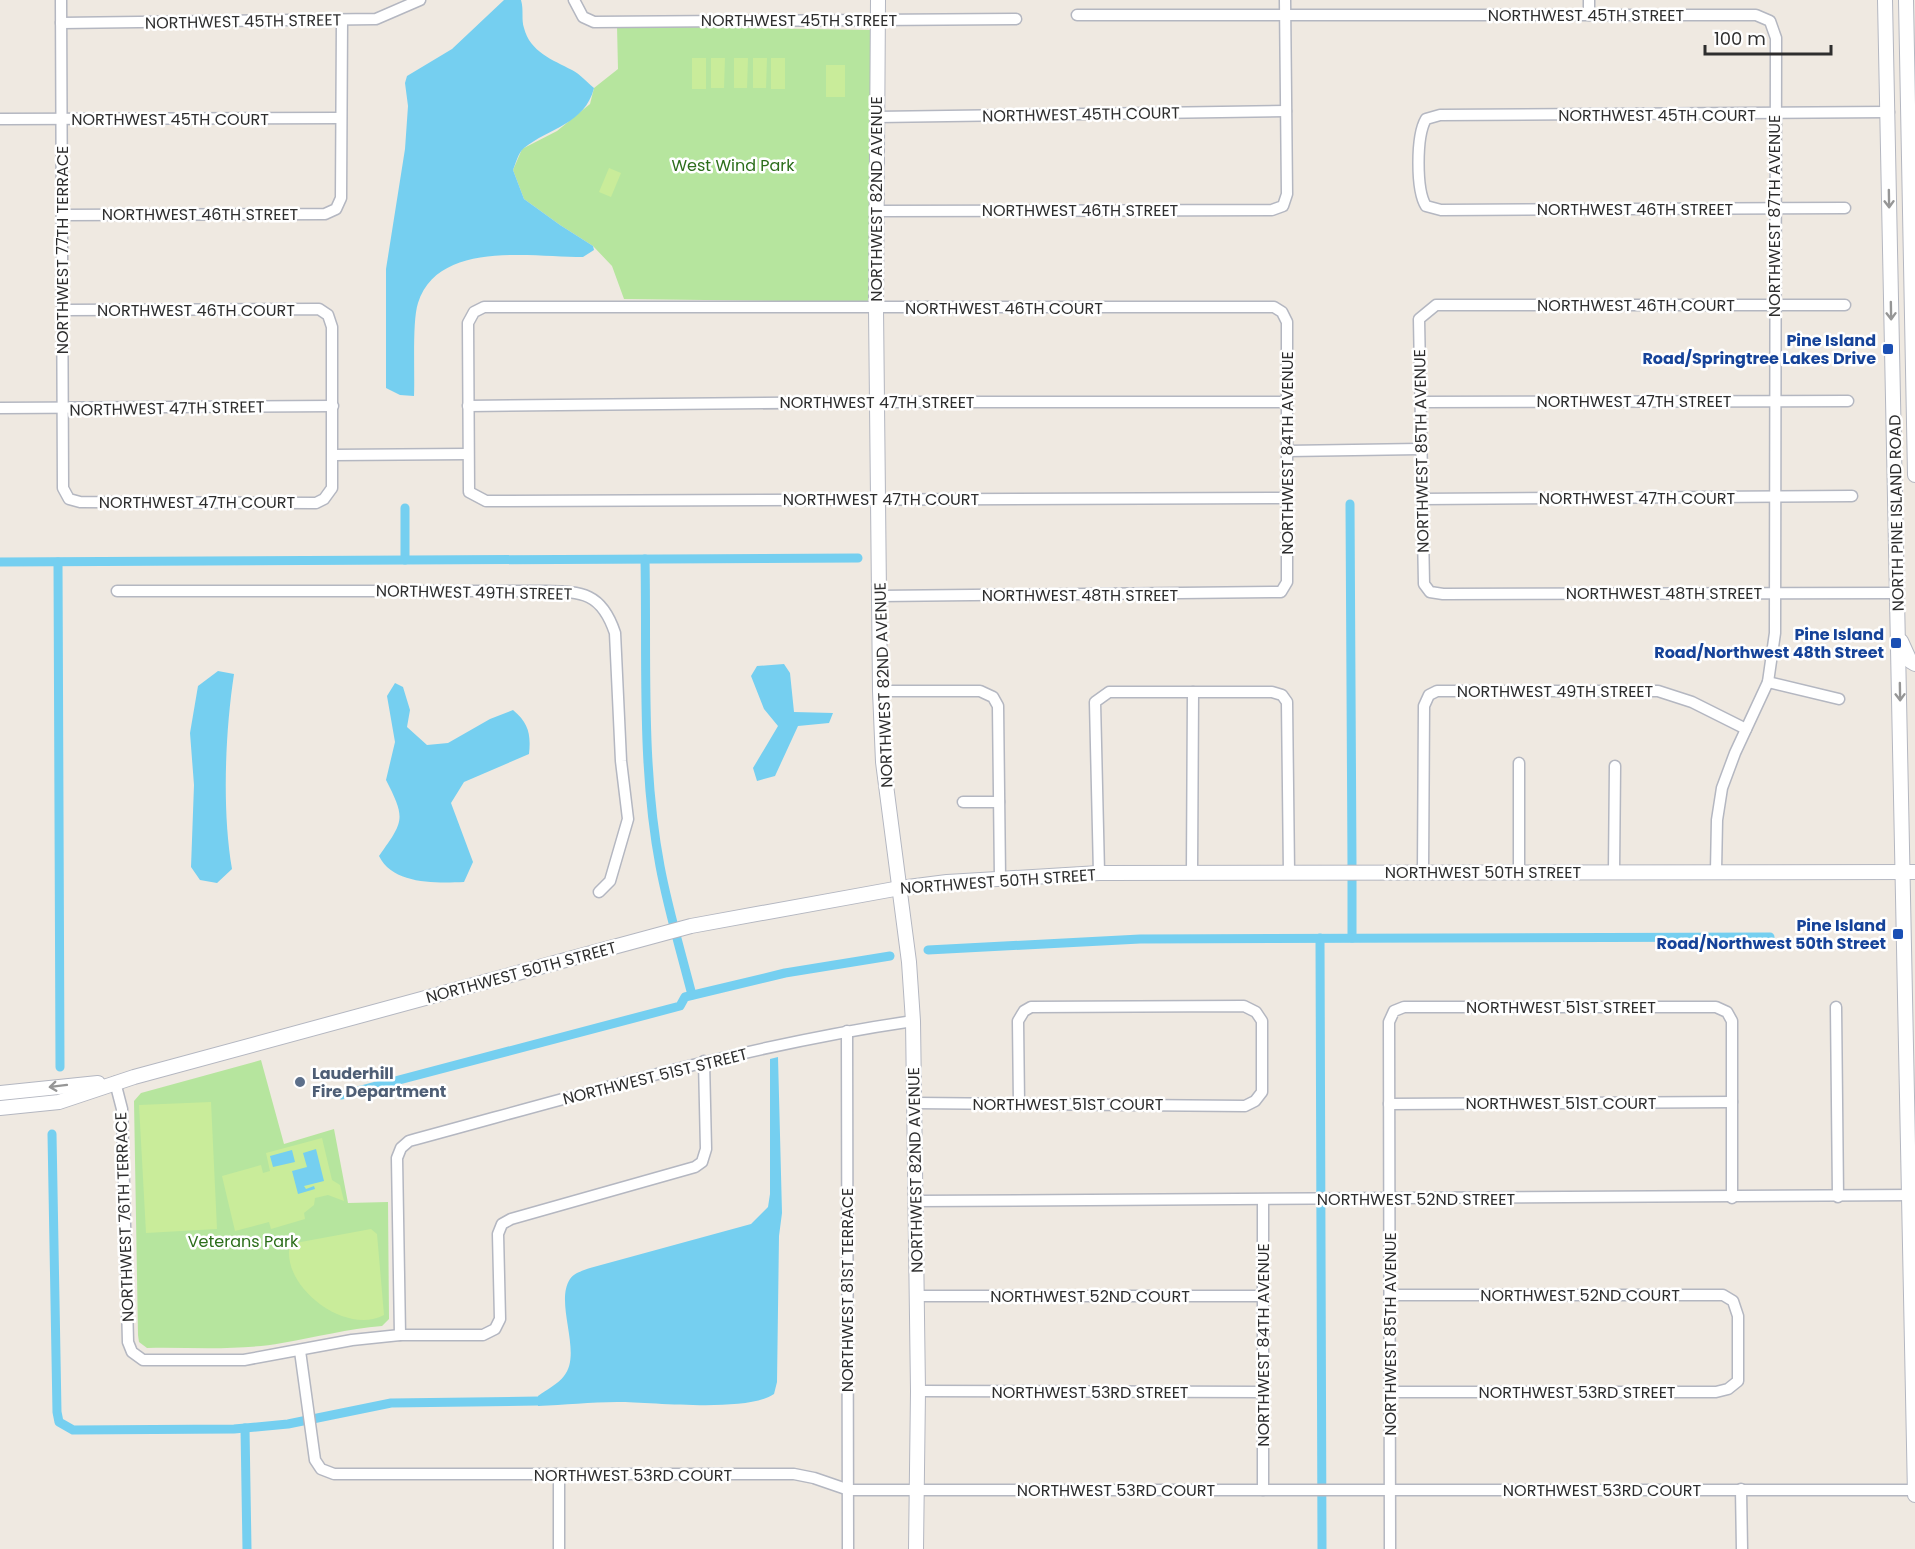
<svg xmlns="http://www.w3.org/2000/svg" width="1915" height="1549" font-family="Poppins,sans-serif">
<style>
.green{fill:#b6e59e}
.pitch{fill:#c9ec9a}
.water{fill:#75cff0}
.lines{fill:none;stroke-linecap:round;stroke-linejoin:round}
.canal{stroke:#75cff0;stroke-width:9}
.street-casing{stroke:#b4b7c1;stroke-width:13}
.secondary-casing{stroke:#b4b7c1;stroke-width:16}
.street{stroke:#fff;stroke-width:10}
.secondary{stroke:#fff;stroke-width:14}
.oneway{stroke:#969696}
.transit-dot{fill:#1a4fb4;stroke:#fff;stroke-width:2}
.service-dot{fill:#5c6f8a;stroke:#fff;stroke-width:2}
.labels{text-anchor:middle;stroke-width:5;stroke-linejoin:round;paint-order:stroke}
.street-label{font-size:16px;fill:#2e2e2e;stroke:#fff}
.park-label{font-size:16px;fill:#2c6e1b;stroke:#fff}
.transit-label{font-size:16px;font-weight:bold;fill:#164399;stroke:#fff;text-anchor:end}
.service-label{font-size:16px;font-weight:bold;fill:#4e5e75;stroke:#fff;text-anchor:start}
</style>
<rect width="100%" height="100%" fill="#efe9e1"/>
<g class="green">
<polygon points="617,26 870,30 870,302 624,299 612,266 593,246 560,225 524,199 513,170 522,149 557,131 590,104 594,88 618,69"/>
<path d="M261,1060L284,1144L334,1129L348,1203L388,1202L389,1319L382,1326C348,1329 316,1337 282,1343C238,1351 191,1347 147,1348L139,1342L138,1335L134,1101L141,1093Z"/>
</g>
<g class="pitch">
<rect x="692" y="58" width="14" height="31"/>
<polygon points="711,58 725,58 724,88 711,88"/>
<polygon points="734,58 748,58 747,88 734,88"/>
<polygon points="753,58 767,58 766,88 753,88"/>
<rect x="771" y="58" width="14" height="31"/>
<rect x="826" y="65" width="19" height="32"/>
<polygon points="609,168 621,173 611,197 599,192"/>
<polygon points="211,1102 217,1229 146,1233 139,1105"/>
<polygon points="322,1138 332,1180 340,1185 344,1201 328,1195 315,1198 314,1205 304,1213 305,1219 271,1229 269,1222 235,1231 222,1176 261,1165 263,1173 270,1171 266,1153"/>
<path d="M371,1229L377,1234L384,1315C345,1336 280,1286 290,1244Z"/>
</g>
<g class="water">
<path d="M504,0H521C524,10 521,19 524,28C530,52 553,60 572,70C580,74 588,83 594,88C585,124 549,128 524,148C518,153 516,163 513,170L524,199L560,225L593,246L594,250L583,257C532,257 438,240 418,303C412,321 415,374 414,396L400,395L386,388V269L405,149L408,106L405,83L407,76L452,49Z"/>
<polygon points="784,664 790,673 794,712 833,713 829,723 798,726 775,776 757,781 753,768 778,726 764,709 751,676 757,666"/>
<path d="M218,671L234,674C225,733 222,811 232,869L217,883L200,880L191,867L194,785L190,733L198,686Z"/>
<path d="M395,683L403,687L410,710L407,727L427,745L448,743L490,719L513,710C529,723 531,735 529,754L464,782L451,803L473,862L464,882C437,883 393,885 379,856C404,821 406,819 386,780L395,742L387,696Z"/>
<path d="M778,1057L782,1213L779,1236L777,1382L774,1394C747,1413 653,1402 617,1402C591,1402 564,1405 538,1406V1396C546,1390 558,1384 564,1376C583,1353 554,1303 570,1279C574,1273 584,1270 590,1268L751,1224L768,1207L770,1194V1059Z"/>
<polygon points="316,1149 324,1181 304,1186 306,1189 314,1186 315,1189 298,1194 292,1171 307,1167 303,1153"/>
<polygon points="292,1150 295,1162 273,1167 270,1156"/>
</g>
<g class="lines">
<g class="canal">
<polyline points="1350,504 1352,865"/>
<polyline points="405,508 405,560"/>
<path d="M645,559C647,660 641,766 660,866C668,909 681,952 692,995"/>
<polyline points="0,562 858,558"/>
<polyline points="58,562 60,1067"/>
<polyline points="1352,880 1352,938"/>
<polyline points="1320,938 1322,1549"/>
<polyline points="928,950 1140,939 1770,937"/>
<polyline points="342,1095 680,1006 685,997 785,973 890,956"/>
<polyline points="52,1134 57,1412 59,1422 73,1430 234,1429 288,1424 391,1403 538,1401"/>
<polyline points="245,1428 247,1549"/>
</g>
<defs>
<g id="street">
<polyline points="61,0 63,488 69,499 80,502 316,503 324,499 332,488 332,327 328,315 319,309 63,310"/>
<polyline points="574,0 583,17 594,22 1016,19"/>
<polyline points="1077,15 1756,15 1770,21 1776,38 1775,633 1768,682 1735,753 1722,788 1717,820 1716,871"/>
<polyline points="1589,15 1589,0"/>
<polyline points="61,23 376,19 420,0"/>
<polyline points="877,117 1286,111"/>
<polyline points="0,119 341,118"/>
<path d="M1845,208L1441,210L1426,206C1416,190 1416,136 1426,119L1440,115L1889,112"/>
<polyline points="876,211 1272,210 1283,206 1287,194 1285,0"/>
<polyline points="62,215 325,214 336,209 341,198 342,20"/>
<polyline points="1845,305 1436,305 1419,319 1424,584 1430,592 1443,594 1897,593"/>
<polyline points="1420,402 1848,401"/>
<polyline points="468,406 877,402 1286,402"/>
<polyline points="0,408 333,406"/>
<polyline points="1287,451 1420,449"/>
<polyline points="333,455 468,454"/>
<polyline points="1422,499 1852,496"/>
<path d="M117,591H542C581,592 601,591 615,633L621,761L628,819L610,881L599,892"/>
<polyline points="879,596 1281,592 1287,582 1287,322 1282,312 1274,307 484,307 474,312 468,323 469,492 486,501 1287,498"/>
<polyline points="1768,682 1839,699"/>
<polyline points="880,691 980,691 993,697 998,706 1000,878"/>
<polyline points="1519,763 1519,872"/>
<polyline points="963,802 999,802"/>
<polyline points="1423,871 1424,706 1429,695 1437,691 1658,691 1692,702 1746,729"/>
<polyline points="1614,871 1615,766"/>
<polyline points="1192,872 1193,692"/>
<polyline points="1099,873 1095,702 1109,692 1272,692 1282,695 1287,702 1289,873"/>
<polyline points="1836,1007 1838,1197"/>
<polyline points="847,1031 848,1549"/>
<polyline points="115,1082 122,1109 128,1342 132,1352 143,1360 244,1360 352,1340 400,1335 483,1335 495,1329 500,1319 498,1234 502,1224 511,1219 695,1167 702,1162 706,1149 704,1061"/>
<polyline points="916,1103 1245,1106 1255,1101 1262,1092 1262,1021 1256,1012 1244,1006 1031,1007 1024,1011 1018,1021 1019,1104"/>
<polyline points="1389,1104 1732,1102"/>
<polyline points="916,1201 1915,1195"/>
<polyline points="1390,1295 1723,1295 1733,1301 1738,1316 1738,1381 1728,1389 1716,1392 1390,1392"/>
<polyline points="916,1296 1263,1296"/>
<path d="M400,1335L397,1158L401,1148L409,1141C576,1096 741,1046 913,1021"/>
<polyline points="300,1351 315,1460 321,1469 334,1474 794,1474 814,1478 849,1490 1915,1490"/>
<polyline points="918,1391 1262,1392"/>
<polyline points="1741,1489 1742,1549"/>
<polyline points="1263,1490 1263,1200"/>
<polyline points="559,1549 559,1475"/>
<polyline points="1390,1549 1389,1022 1394,1011 1404,1007 1716,1007 1727,1012 1732,1021 1732,1198"/>
</g>
<g id="secondary">
<polyline points="878,0 876,308 880,691 883,762 909,962 913,1021 918,1391 916,1549"/>
<polyline points="1885,0 1915,1495"/>
<polyline points="1906,0 1915,475"/>
<polyline points="1901,641 1910,661 1915,664"/>
<polyline points="0,1093 98,1083"/>
<polyline points="0,1108 59,1102 134,1077 691,926 900,888 947,882 1099,873 1915,872"/>
</g>
</defs>
<use href="#street" class="street-casing"/>
<use href="#secondary" class="secondary-casing"/>
<use href="#street" class="street"/>
<use href="#secondary" class="secondary"/>
</g>
<defs><path id="oneway-shaft" d="M-6 0H5M1.5-3L5.5 0L1.5 3" fill="none" stroke-width="1.6" stroke-linecap="round" stroke-linejoin="round" transform="scale(1.5)"/></defs>
<g class="oneway">
<use href="#oneway-shaft" transform="translate(1889 199) rotate(89)"/>
<use href="#oneway-shaft" transform="translate(1891 311) rotate(89)"/>
<use href="#oneway-shaft" transform="translate(1900 692) rotate(89)"/>
<use href="#oneway-shaft" transform="translate(58 1086) rotate(173)"/>
</g>
<g class="transit-dot">
<rect x="1882" y="343" width="12" height="12" rx="3"/>
<rect x="1890" y="637" width="12" height="12" rx="3"/>
<rect x="1892" y="928" width="12" height="12" rx="3"/>
</g>
<circle class="service-dot" cx="300" cy="1082" r="6"/>
<g class="labels">
<g class="street-label">
<text x="1586" y="21">NORTHWEST 45TH STREET</text>
<text x="799" y="26">NORTHWEST 45TH STREET</text>
<text transform="translate(243 21) rotate(-1)" y="6">NORTHWEST 45TH STREET</text>
<text transform="translate(1081 114) rotate(-1)" y="6">NORTHWEST 45TH COURT</text>
<text x="1657" y="121">NORTHWEST 45TH COURT</text>
<text x="170" y="125">NORTHWEST 45TH COURT</text>
<text transform="translate(876 199) rotate(-90)" y="6">NORTHWEST 82ND AVENUE</text>
<text x="1635" y="215">NORTHWEST 46TH STREET</text>
<text x="1080" y="216">NORTHWEST 46TH STREET</text>
<text x="200" y="220">NORTHWEST 46TH STREET</text>
<text transform="translate(1774 216) rotate(-90)" y="6">NORTHWEST 87TH AVENUE</text>
<text transform="translate(62 250) rotate(-90)" y="6">NORTHWEST 77TH TERRACE</text>
<text x="1636" y="311">NORTHWEST 46TH COURT</text>
<text x="1004" y="314">NORTHWEST 46TH COURT</text>
<text x="196" y="316">NORTHWEST 46TH COURT</text>
<text x="1634" y="407">NORTHWEST 47TH STREET</text>
<text x="877" y="408">NORTHWEST 47TH STREET</text>
<text transform="translate(167 408) rotate(-1)" y="6">NORTHWEST 47TH STREET</text>
<text transform="translate(1421 451) rotate(-91)" y="6">NORTHWEST 85TH AVENUE</text>
<text transform="translate(1287 453) rotate(-90)" y="6">NORTHWEST 84TH AVENUE</text>
<text x="1637" y="504">NORTHWEST 47TH COURT</text>
<text x="881" y="505">NORTHWEST 47TH COURT</text>
<text x="197" y="508">NORTHWEST 47TH COURT</text>
<text transform="translate(1896 513) rotate(-91)" y="6">NORTH PINE ISLAND ROAD</text>
<text transform="translate(474 592) rotate(1)" y="6">NORTHWEST 49TH STREET</text>
<text x="1664" y="599">NORTHWEST 48TH STREET</text>
<text x="1080" y="601">NORTHWEST 48TH STREET</text>
<text transform="translate(883 685) rotate(-92)" y="6">NORTHWEST 82ND AVENUE</text>
<text x="1555" y="697">NORTHWEST 49TH STREET</text>
<text x="1483" y="878">NORTHWEST 50TH STREET</text>
<text transform="translate(998 881) rotate(-4)" y="6">NORTHWEST 50TH STREET</text>
<text transform="translate(521 972) rotate(-15)" y="6">NORTHWEST 50TH STREET</text>
<text x="1561" y="1013">NORTHWEST 51ST STREET</text>
<text transform="translate(655 1076) rotate(-14)" y="6">NORTHWEST 51ST STREET</text>
<text x="1561" y="1109">NORTHWEST 51ST COURT</text>
<text x="1068" y="1110">NORTHWEST 51ST COURT</text>
<text transform="translate(915 1170) rotate(-91)" y="6">NORTHWEST 82ND AVENUE</text>
<text x="1416" y="1205">NORTHWEST 52ND STREET</text>
<text transform="translate(124 1217) rotate(-92)" y="6">NORTHWEST 76TH TERRACE</text>
<text transform="translate(847 1290) rotate(-90)" y="6">NORTHWEST 81ST TERRACE</text>
<text x="1580" y="1301">NORTHWEST 52ND COURT</text>
<text x="1090" y="1302">NORTHWEST 52ND COURT</text>
<text transform="translate(1390 1334) rotate(-90)" y="6">NORTHWEST 85TH AVENUE</text>
<text transform="translate(1263 1345) rotate(-90)" y="6">NORTHWEST 84TH AVENUE</text>
<text x="1090" y="1398">NORTHWEST 53RD STREET</text>
<text x="1577" y="1398">NORTHWEST 53RD STREET</text>
<text x="633" y="1481">NORTHWEST 53RD COURT</text>
<text x="1116" y="1496">NORTHWEST 53RD COURT</text>
<text x="1602" y="1496">NORTHWEST 53RD COURT</text>
</g>
<g class="park-label">
<text x="733" y="171">West Wind Park</text>
<text x="243" y="1247">Veterans Park</text>
</g>
<g class="transit-label">
<text x="1876" y="346">Pine Island<tspan x="1876" dy="18">Road/Springtree Lakes Drive</tspan></text>
<text x="1884" y="640">Pine Island<tspan x="1884" dy="18">Road/Northwest 48th Street</tspan></text>
<text x="1886" y="931">Pine Island<tspan x="1886" dy="18">Road/Northwest 50th Street</tspan></text>
</g>
<g class="service-label">
<text x="312" y="1079">Lauderhill<tspan x="312" dy="18">Fire Department</tspan></text>
</g>
</g>
<path d="M1705 45v9h126v-9" fill="none" stroke="#2e2e2e" stroke-width="3"/>
<text x="1714" y="45" font-size="18" fill="#2e2e2e" stroke="#ffffff" stroke-width="4.5" paint-order="stroke">100 m</text>
</svg>
